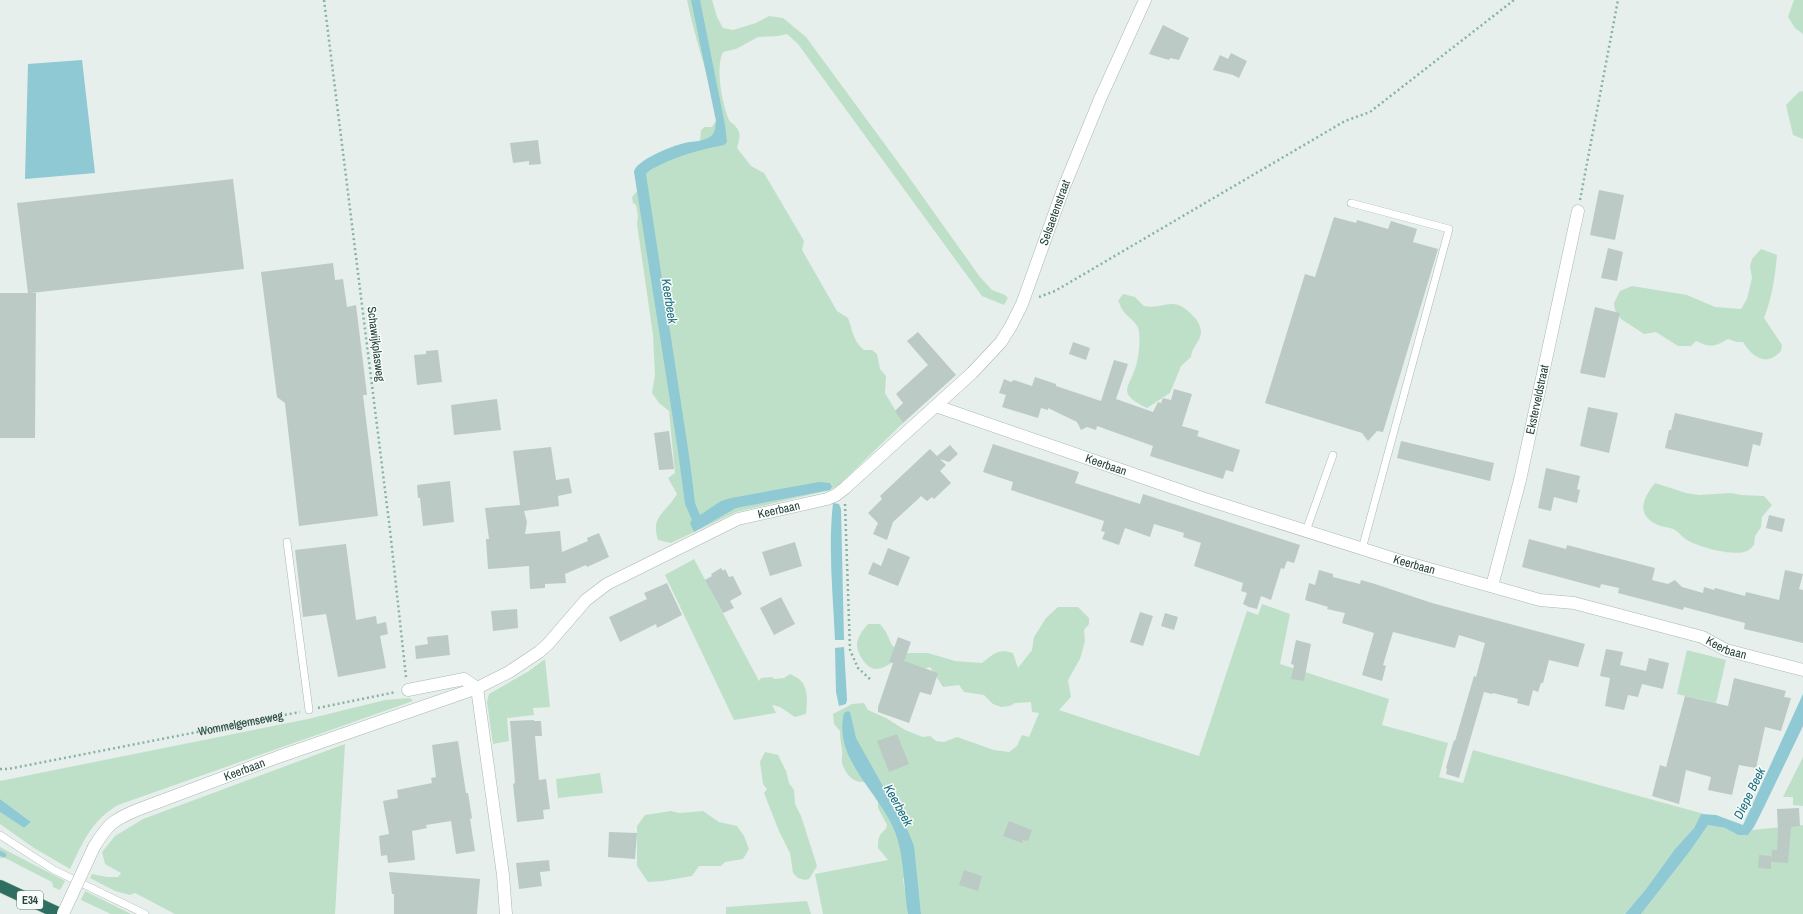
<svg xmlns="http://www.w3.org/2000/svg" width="1803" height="914" font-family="'Archivo Narrow',sans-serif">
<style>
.green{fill:#bfe0c8}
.water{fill:#8ec9d4}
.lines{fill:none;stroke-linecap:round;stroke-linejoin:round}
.stream{stroke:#8ec9d4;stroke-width:4.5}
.building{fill:#bbcac4}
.lane-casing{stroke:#a8b8b2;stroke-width:8}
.street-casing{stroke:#a8b8b2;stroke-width:13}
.highway-casing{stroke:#c2cac8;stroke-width:13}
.path{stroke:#86b3a5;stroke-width:2.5;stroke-dasharray:2 3;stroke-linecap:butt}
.lane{stroke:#fff;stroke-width:7}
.street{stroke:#fff;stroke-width:12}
.highway{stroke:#2f6f62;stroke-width:12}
.street-bridge-casing{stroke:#a8b8b2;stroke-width:13;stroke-linecap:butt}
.street-bridge{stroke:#fff;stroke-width:12}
.labels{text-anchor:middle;stroke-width:3;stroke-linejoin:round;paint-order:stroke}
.shield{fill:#f7fbf9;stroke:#637a73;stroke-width:1}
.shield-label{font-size:11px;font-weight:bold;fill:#24423a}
.street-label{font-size:12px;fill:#24423a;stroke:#f7fbf9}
.water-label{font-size:13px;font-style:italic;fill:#1c6f80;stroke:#f7fbf9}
</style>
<rect width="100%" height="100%" fill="#e6efeb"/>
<g class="green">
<path d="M687,0H712L717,17L723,28L733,30L756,23L769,16L783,18L806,37L903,169L980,277L992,290L1005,295L1008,298L1004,305L982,296L798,44L787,34L778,36L758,37L736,49L723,52C715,68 722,103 729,120C731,123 734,124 736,127C742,133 739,141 737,148L751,166L764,173L804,241L802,250L837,311L848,318C853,331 852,339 864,350H872L877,354L880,369L886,376L885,393L903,423L840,484L830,490L736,512L671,543L658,540C650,516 666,513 677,494L668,478L675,473L669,411L659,403L652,393L655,375L653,335L637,224L638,216L636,205L633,203L632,197L639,189L646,170L700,142L701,130L705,127H712L717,119C710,79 695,40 687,0Z"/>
<polygon points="1794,0 1803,0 1803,34 1795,28 1788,17"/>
<polygon points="1803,91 1803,139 1793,135 1786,105 1799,92"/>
<path d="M1761,249L1777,255C1775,277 1772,298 1764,318L1782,345L1781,351C1767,367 1753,358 1743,342H1737L1728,339C1714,347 1711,348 1696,341L1691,346H1678L1656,332L1644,334L1621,319L1615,310L1614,303L1620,291L1632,286L1687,295L1715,307L1741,309L1747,299L1752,278L1750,266L1752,259Z"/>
<path d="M1123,294L1135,297L1144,306C1167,310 1173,293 1195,318C1198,321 1201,327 1201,332C1200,343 1192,346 1191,357L1181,366L1170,393L1147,408C1114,392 1131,388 1137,362C1139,354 1140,340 1139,331C1137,321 1126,317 1122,309C1120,307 1120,303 1118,301Z"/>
<path d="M1655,483L1686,493L1699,495L1731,493L1741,495L1764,496L1772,505L1762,517L1761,527L1755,536L1754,545C1752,547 1749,550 1747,551C1734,557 1699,547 1687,540C1683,538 1680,533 1675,530C1670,527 1663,527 1658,525C1635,515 1643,498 1655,483Z"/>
<path d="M694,559L759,681L761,678L772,677L774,679L784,678L790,674C793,676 797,677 799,679C809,687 807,703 806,714L795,717L780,707L772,705L776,713L734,720L665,575Z"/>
<path d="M1262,604L1290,614L1280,664L1389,699L1382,725L1448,743L1439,777L1463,783L1473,750L1704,814H1701L1694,828L1675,849L1646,889L1625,914H921L917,880L903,878L908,914H823L815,874L888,860L878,848C878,844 878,837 881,834C884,830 886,830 887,825L878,808V799L867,781C854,785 846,775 842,763C841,759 843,754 842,750C841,743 840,738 840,731L834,724L833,714L852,704L864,703L868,710L886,718L905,730L923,737L930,736L936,741L944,742L957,737L994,750L1009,752L1017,746L1022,735L1029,737L1039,713L1032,712L1031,702L1015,703L1010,706L1001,707L993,704L984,695L964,692L959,685L943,687L930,667L921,670L894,661C888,665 883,669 876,669C866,669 856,652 857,643C858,636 864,629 868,624H880L886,632L892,645L897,650L906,653H928L955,661L982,663C994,654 997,648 1013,653L1018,668L1032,650L1034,637L1046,618L1058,607H1078L1089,618V624L1084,630L1085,641L1080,659L1068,680L1071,697L1059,710L1199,756L1247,611L1258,615Z"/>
<polygon points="1687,650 1726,660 1716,703 1677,694"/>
<polygon points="545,659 550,707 533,708 534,715 507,718 509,741 493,744 487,702 489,694 529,671"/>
<path d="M410,698L413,701L118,805C91,821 83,842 70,869L34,848L0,824V812L24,828L31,822L0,799V781L308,719L385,700Z"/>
<polygon points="345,744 335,914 175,914 135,893 130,895 115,891 90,878 92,874 107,877 118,877 121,873 105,864 102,852 115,836 143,819"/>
<polygon points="765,752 778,755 786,771 789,783 794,790 795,804 801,816 817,866 809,879 805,880 798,878 793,873 790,853 779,831 764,793 767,789 763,784 760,762"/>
<polygon points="1803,757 1803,806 1793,805 1793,797 1783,797"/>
<polygon points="600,773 603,793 558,798 556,779"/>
<polygon points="671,811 679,813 703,811 719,822 737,826 744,836 749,849 743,859 725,862 721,866 699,866 692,876 663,881 648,882 637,866 637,826 645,815"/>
<polygon points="1708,825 1725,828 1738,835 1748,835 1752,830 1803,825 1803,914 1641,914 1690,851"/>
<polygon points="0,847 65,881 60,890 53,887 52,882 5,858 0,858"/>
<polygon points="85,891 131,914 111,914 81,900"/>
<polygon points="807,901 811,914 726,914 726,907"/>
</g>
<g class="water">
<path d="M691,0H700L725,125L727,142L724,145C697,150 674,157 650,170L646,174L690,462L695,503L700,515L721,501L731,498L819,482L830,483L832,487L830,490L736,508L694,532L690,523L692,520L685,504L678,451L634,172C635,161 670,147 681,144C690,141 704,142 711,136C716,132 715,126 716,121Z"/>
<polygon points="82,60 95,173 25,179 28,64"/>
<path d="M833,503L839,504L841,509L844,640H835C833,595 828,548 833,503Z"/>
<polygon points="844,647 847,700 846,704 839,706 836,692 835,648"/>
<polygon points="1803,694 1803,726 1765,805 1754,827 1748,835 1738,835 1725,828 1708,825 1690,851 1641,914 1625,914 1646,889 1675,849 1694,828 1701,814 1716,815 1743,825"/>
<path d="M848,711L850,712L856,738L908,831L914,846L921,914H908C903,886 905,854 893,827C876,790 833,757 844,713Z"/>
<polygon points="0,799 31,822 24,828 0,812"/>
</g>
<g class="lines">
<polyline class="stream" points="0,853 4,855"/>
</g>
<g class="building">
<polygon points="1163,25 1189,38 1179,60 1170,58 1169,60 1149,54"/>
<polygon points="1231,53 1247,61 1239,78 1233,75 1213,70 1220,55 1228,59"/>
<polygon points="538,140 541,164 529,165 529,161 513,163 510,143"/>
<polygon points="233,179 244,269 31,293 36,293 35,438 0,438 0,293 28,293 17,203"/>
<polygon points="1599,190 1624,195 1615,240 1590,235"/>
<polygon points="1334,217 1356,223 1357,220 1388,229 1391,221 1417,229 1413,242 1438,249 1383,432 1377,431 1368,441 1362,433 1265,403 1305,274 1315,277"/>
<polygon points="1608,248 1623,252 1617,281 1601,278"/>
<polygon points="333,263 335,280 343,279 347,307 356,305 367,395 363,395 378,516 299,526 285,403 277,397 261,272"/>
<polygon points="1595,307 1620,313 1605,378 1580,373"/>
<polygon points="918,332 956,375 903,423 895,411 903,403 896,394 928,365 907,341"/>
<polygon points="1073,342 1090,348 1086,360 1069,354"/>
<polygon points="438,350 442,382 417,385 414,355 426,354 426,351"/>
<polygon points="1114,360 1128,364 1116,399 1153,412 1158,402 1161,403 1163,398 1171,400 1174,389 1192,394 1182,426 1199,431 1197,436 1240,450 1233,472 1226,470 1223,479 1150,456 1153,446 1097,426 1096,430 1087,427 1081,430 1077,422 1048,408 1048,410 1041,408 1038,418 1002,407 1006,395 999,393 1004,379 1011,382 1014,380 1032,386 1035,377 1056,384 1056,386 1101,401"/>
<polygon points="497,399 501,430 454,435 451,405"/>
<polygon points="1588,407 1618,413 1609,453 1580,446"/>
<polygon points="1675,413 1763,433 1760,446 1753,444 1748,467 1665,448 1669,430 1671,430"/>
<polygon points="669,431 674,469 659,470 654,433"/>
<polygon points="1401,441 1494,463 1490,481 1397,458"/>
<polygon points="993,444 1079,472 1075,483 1106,493 1140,504 1143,494 1300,545 1294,563 1287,561 1284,569 1281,568 1271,600 1261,596 1257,609 1249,607 1243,604 1247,593 1241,591 1243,583 1194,566 1201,543 1183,537 1184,533 1154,524 1150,537 1125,528 1119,545 1102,539 1105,532 1101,531 1104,521 1011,490 1013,482 983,472"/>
<polygon points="950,445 958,454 949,462 940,459 946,465 940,471 951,483 934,499 932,497 927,501 921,496 916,501 893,522 887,540 873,534 878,523 868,513 882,499 880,496 930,449 937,456"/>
<polygon points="551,447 556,480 569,478 572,493 558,496 559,506 524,511 527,522 525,534 560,531 562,552 588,541 587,538 599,533 609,557 587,567 586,565 565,574 566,583 545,584 545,588 530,589 529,566 488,569 486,539 489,539 485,508 520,505 513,451"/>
<polygon points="1546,468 1580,476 1577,489 1580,490 1577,503 1554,497 1551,511 1538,508"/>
<polygon points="450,481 454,522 423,526 420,498 418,498 417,485"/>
<polygon points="1769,515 1785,519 1782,532 1766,528"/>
<polygon points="1529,539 1566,549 1567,545 1655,568 1652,580 1668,584 1675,580 1682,587 1703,593 1704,587 1714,590 1715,588 1745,596 1746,592 1779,600 1785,570 1803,574 1799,589 1803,590 1803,643 1744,629 1745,623 1718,616 1684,607 1683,610 1618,593 1619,588 1601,584 1600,588 1522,567"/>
<polygon points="795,542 802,566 770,576 762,552"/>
<polygon points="346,544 356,620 376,616 377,624 386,622 388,634 380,636 386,668 338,677 326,614 303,617 295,550"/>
<polygon points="888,548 910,557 898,586 868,574 873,562 881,566"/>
<polygon points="721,568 723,571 725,569 729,577 733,576 742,594 730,601 734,608 723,613 705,580 712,576 711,574"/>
<polygon points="1319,570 1333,574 1333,577 1360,584 1361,580 1375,584 1432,603 1585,644 1578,667 1549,660 1543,683 1541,683 1538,692 1533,690 1529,706 1517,703 1518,699 1493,693 1492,694 1484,692 1459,778 1446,774 1447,769 1446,768 1454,740 1455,741 1474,676 1476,677 1485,643 1459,635 1455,648 1393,632 1383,665 1386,666 1382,681 1362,675 1374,633 1342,623 1345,613 1327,609 1328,607 1305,600 1309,583 1315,585"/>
<polygon points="667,583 682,615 657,628 656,624 620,642 609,617 647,599 644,593"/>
<polygon points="781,597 795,624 774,635 760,608"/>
<polygon points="517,609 518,628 493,631 491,611"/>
<polygon points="1140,612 1153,616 1143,646 1130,642"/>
<polygon points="1165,613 1178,617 1174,630 1161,626"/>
<polygon points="448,635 450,655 416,659 415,646 428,644 427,637"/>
<polygon points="898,637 911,642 904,661 938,673 931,695 920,692 909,723 878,712 878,707 893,663 889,662"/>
<polygon points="1296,640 1311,644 1304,681 1291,679 1294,665 1291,664"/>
<polygon points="1606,649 1623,652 1620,665 1646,671 1649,658 1669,663 1663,689 1642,684 1638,697 1628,695 1624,710 1605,706 1610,678 1600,676"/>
<polygon points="1734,678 1786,691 1784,697 1791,698 1781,731 1765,727 1756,768 1739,765 1732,795 1708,790 1711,777 1686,770 1679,804 1652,796 1660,765 1666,767 1685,696 1728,706"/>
<polygon points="534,720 534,721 541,721 542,736 535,736 539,780 546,779 550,809 543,810 544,819 517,822 513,784 515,783 510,721"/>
<polygon points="897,734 909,764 889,772 877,741"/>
<polygon points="458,741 466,793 468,793 472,818 470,819 475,851 456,854 451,821 426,825 427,828 412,831 415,860 388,863 387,855 381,856 379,836 389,834 383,801 398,798 397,790 432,783 431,778 436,777 432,745"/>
<polygon points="1799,808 1800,826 1791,827 1788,863 1771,862 1772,850 1777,850 1778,831 1777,809"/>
<polygon points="1009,821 1032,830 1028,841 1023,840 1022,843 1003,836"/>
<polygon points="609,832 637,833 635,859 608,857"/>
<polygon points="1759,855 1771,856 1771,869 1758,868"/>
<polygon points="549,860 550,871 540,872 542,886 519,889 516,863"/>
<polygon points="964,870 982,876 978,891 959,885"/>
<polygon points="389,872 480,879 477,914 394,914 394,894 392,894"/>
</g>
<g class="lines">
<defs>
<g id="lane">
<polyline points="1351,203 1449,229 1362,549"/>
<polyline points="1306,531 1333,455"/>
<polyline points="287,542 309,710"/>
<polyline points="0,835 54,870 145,914"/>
</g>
<g id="street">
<path id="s2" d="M936,406L1205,499L1401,561L1540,600L1574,603L1702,637L1726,650L1803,670"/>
<path id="s3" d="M1492,586L1520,480L1578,211"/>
<polyline points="477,688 503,875 506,914"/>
<polyline points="408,690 464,679 477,688"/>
<path id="s4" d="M94,847C108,824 113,820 137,810L278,757L477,688L509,672L539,652L548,644L586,600L607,584L738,519L827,499L836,495L845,488L972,373L1001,342L1011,326L1022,304L1064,187L1100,99L1145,0"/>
</g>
<polyline id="highway" points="0,886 60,914"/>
</defs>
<use href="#lane" class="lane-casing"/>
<use href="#street" class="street-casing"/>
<use href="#highway" class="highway-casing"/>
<g class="path">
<polyline points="324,0 390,530 406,677"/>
<polyline points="1580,200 1618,0"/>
<polyline points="1039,297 1055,291 1345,121 1370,112 1514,0"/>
<polyline points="845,504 850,650 858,668 870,679"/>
<polyline points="318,708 396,692"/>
<path id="s1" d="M0,769H8L300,712"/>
</g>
<use href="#lane" class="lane"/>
<use href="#street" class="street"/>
<use href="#highway" class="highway"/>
<defs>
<polyline id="street-bridge" points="63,914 94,847"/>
</defs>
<use href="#street-bridge" class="street-bridge-casing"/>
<use href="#street-bridge" class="street-bridge"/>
</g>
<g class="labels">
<rect class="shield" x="17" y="891" width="26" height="18" rx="3"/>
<g class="shield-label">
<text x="30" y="904">E34</text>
</g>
<g class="street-label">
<text dy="4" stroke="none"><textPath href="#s4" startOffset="1201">Selsaetenstraat</textPath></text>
<text transform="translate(376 344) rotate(83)" y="4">Schawijkplasweg</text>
<text dy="4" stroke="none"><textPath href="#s3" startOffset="192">Eksterveldstraat</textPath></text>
<text dy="4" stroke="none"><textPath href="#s2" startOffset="180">Keerbaan</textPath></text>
<text dy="4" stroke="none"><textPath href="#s4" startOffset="776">Keerbaan</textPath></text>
<text dy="4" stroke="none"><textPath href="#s2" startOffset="504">Keerbaan</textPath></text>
<text dy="4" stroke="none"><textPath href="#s2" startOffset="828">Keerbaan</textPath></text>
<text dy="4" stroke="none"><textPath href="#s1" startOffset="245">Wommelgemseweg</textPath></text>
<text dy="4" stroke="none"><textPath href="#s4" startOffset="173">Keerbaan</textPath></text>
</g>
<g class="water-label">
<text transform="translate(670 301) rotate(81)" y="5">Keerbeek</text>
<text transform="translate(1749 793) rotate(-64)" y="5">Diepe Beek</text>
<text transform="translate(899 805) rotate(61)" y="5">Keerbeek</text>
</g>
</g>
</svg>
